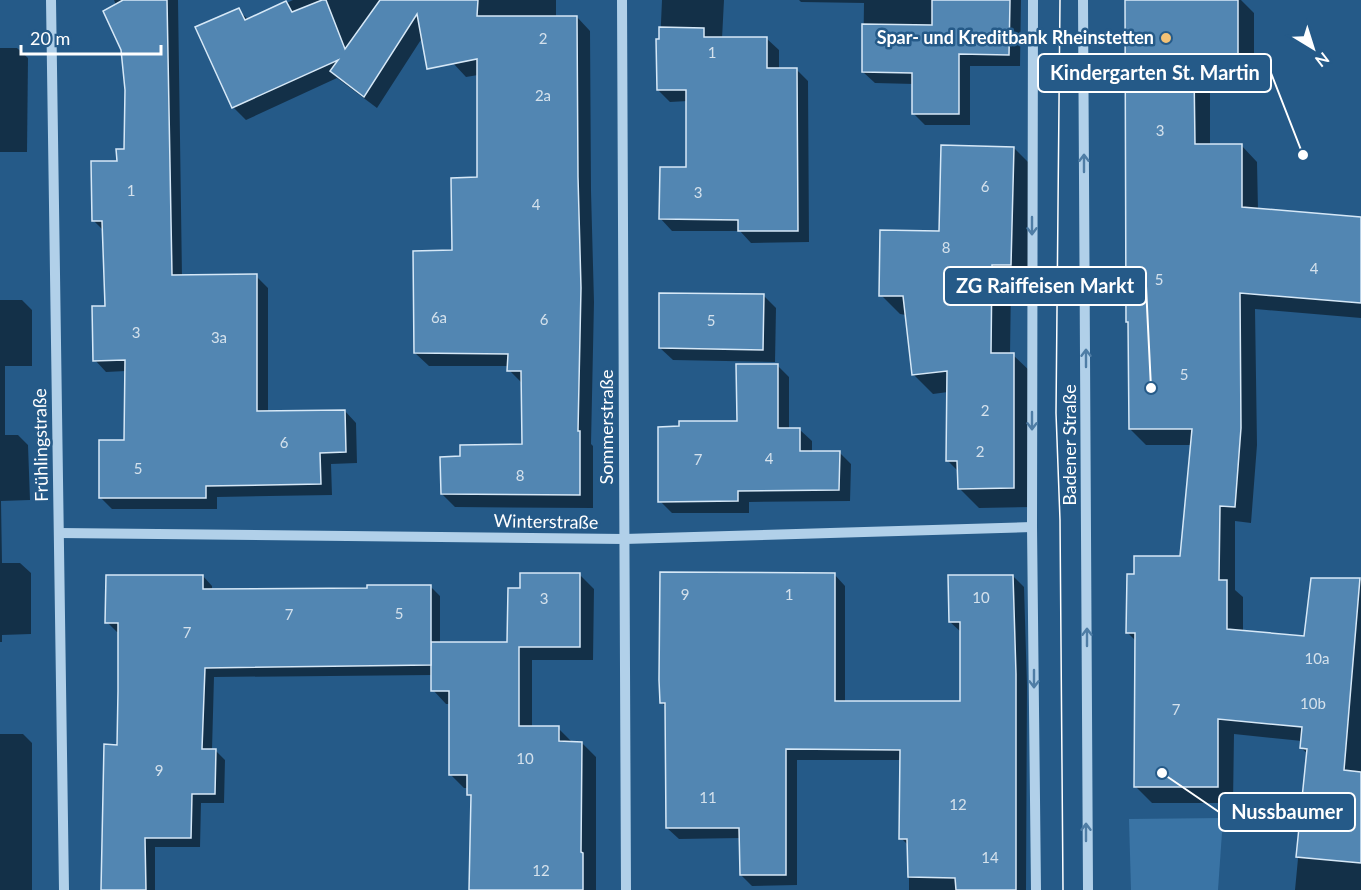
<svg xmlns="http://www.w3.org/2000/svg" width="1361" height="890" font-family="Lato,sans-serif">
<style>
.green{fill:#3a74a5}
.shadow{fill:#0007}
.building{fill:#5286b2;stroke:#d6e8f7;stroke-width:1.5}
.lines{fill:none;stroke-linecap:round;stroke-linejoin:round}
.minor{stroke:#b1d0e9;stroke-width:10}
.tram{stroke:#fff;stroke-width:1.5}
.oneway{stroke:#4f7da5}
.poi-dot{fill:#f3c276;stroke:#255a88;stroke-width:2}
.labels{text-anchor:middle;stroke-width:5;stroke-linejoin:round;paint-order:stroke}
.number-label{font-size:15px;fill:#d4e1ec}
.poi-label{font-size:18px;font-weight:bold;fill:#fff;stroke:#255a88;text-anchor:end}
.street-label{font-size:18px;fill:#fff;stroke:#255a88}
.leader{fill:none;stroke:#fff;stroke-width:2}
.callout-dot{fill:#fff;stroke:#255a88;stroke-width:2}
.callout{fill:#255a88;stroke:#fff;stroke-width:2}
.callout-label{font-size:20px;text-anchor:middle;font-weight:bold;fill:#fff}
</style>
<rect width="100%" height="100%" fill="#255a88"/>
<polygon class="green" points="1223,818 1218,890 1131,890 1129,819"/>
<g class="shadow">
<polygon points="114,0 178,0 182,277 256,276 268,288 268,412 345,411 356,423 357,463 331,464 332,495 217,497 217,509 112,509 100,497 126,441 126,371 106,372 95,360 106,307 104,231 94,221 118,162 126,150 127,90 116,5"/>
<polygon points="293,0 443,0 444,4 377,108 337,78 246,120 233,107 238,10 249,20"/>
<polygon points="454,0 556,0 556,17 577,17 590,31 591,191 594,302 591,444 593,446 593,508 455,507 442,494 461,458 523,446 523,384 509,370 509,366 429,366 415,353 454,252 478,178 478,75 466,77 453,63"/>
<polygon points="662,0 724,0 722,39 766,38 779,50 779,69 796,69 808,81 809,242 751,243 740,231 672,231 660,218 688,168 688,101 670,102 658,90"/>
<polygon points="799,0 1021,0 1020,66 970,66 970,125 925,125 913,113 914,84 875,83 863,72 864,3 801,2"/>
<polygon points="1126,0 1241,0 1254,13 1254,85 1210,86 1210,145 1241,145 1257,162 1258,210 1361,218 1361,318 1255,309 1257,445 1251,523 1235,521 1235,590 1243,597 1243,632 1305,637 1359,579 1361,581 1361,890 1295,890 1308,754 1301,748 1302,741 1234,734 1233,803 1152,803 1136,787 1136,641 1127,632 1135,576 1181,557 1192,445 1146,445 1130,429"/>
<polygon points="0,48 17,48 28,58 27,152 0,152"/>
<polygon points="1014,148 1033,167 1030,284 1011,283 1010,355 1013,355 1033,374 1033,507 979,508 959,488 959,472 947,460 948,392 933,394 914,375 906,315 900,314 881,295 940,233"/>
<polygon points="763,295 776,308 775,362 673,360 660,348"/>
<polygon points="0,300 22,300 32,310 32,366 5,366 5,435 18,435 28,445 30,500 1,501 2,563 20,563 31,573 31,634 2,635 2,642 0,642"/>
<polygon points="777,365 789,377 789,430 800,430 812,441 812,452 839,452 851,464 850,501 749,502 749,513 672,513 660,501 738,423"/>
<polygon points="834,574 845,586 845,702 961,702 961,632 950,622 1013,576 1024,587 1027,686 1026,890 909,890 909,846 901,838 901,760 797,760 797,885 752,886 741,875 741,838 679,839 667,828 666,707 661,702"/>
<polygon points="580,575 594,589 593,660 532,660 532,728 558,728 572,742 582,743 596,757 596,890 471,890 472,798 469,795 469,788 464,788 450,774 451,704 446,704 433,690 433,675 214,677 212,750 215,750 225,760 224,803 201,803 200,847 155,847 155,890 102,890 118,746 119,632 117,632 107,622 203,576 212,586 212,591 369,589 430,586 440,596 440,644 509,643 522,589"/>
<polygon points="0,734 23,734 32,743 32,890 0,890"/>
</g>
<g class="building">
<polygon points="123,0 167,0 172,275 257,274 257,411 345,410 346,452 320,453 321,484 206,486 206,498 99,498 99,440 124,440 125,360 93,361 92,306 105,306 102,221 92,221 91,161 117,161 116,149 124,149 125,90 121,50 103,11"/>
<polygon points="322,0 326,0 345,49 380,0 478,0 477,16 577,16 578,177 581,288 578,431 580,431 580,495 441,494 440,457 460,456 460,445 522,444 521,371 507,371 508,354 414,353 413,251 452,250 451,178 477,177 477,59 427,69 417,14 364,97 330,71 338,60 232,108 195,27 239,8 245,20 286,1 292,12"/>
<polygon points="932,0 1010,0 1009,55 959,54 959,114 912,114 912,73 862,72 862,24 932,25"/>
<polygon points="1125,0 1238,0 1238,69 1194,70 1195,144 1242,144 1242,207 1361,217 1361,303 1240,293 1241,428 1235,507 1220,506 1219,580 1227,580 1227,629 1304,636 1311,578 1360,578 1344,770 1361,772 1361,863 1296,857 1307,749 1300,748 1302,727 1218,719 1218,787 1134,787 1135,633 1126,633 1127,574 1134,574 1134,556 1180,556 1192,429 1129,429 1128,322 1126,322"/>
<polygon points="659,27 704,28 704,37 767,37 767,68 797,68 798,231 738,231 738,220 659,219 660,167 686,167 686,90 657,90 656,39 659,39"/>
<polygon points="941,145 1014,147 1011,265 992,265 991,353 1014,353 1014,488 958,489 957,461 946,461 947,371 912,375 903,296 879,296 880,230 939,231"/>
<polygon points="659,293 764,294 763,350 659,348"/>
<polygon points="736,364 778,364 778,428 800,428 800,451 840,451 839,490 738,491 738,501 658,502 658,427 679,426 679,421 737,421"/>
<polygon points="660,572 835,573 835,701 960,701 960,622 949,622 948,575 1013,575 1016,674 1016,890 956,890 955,878 908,877 907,839 899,839 900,750 786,749 786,875 740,875 739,828 666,828 665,703 660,703 659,680"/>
<polygon points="520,573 580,573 580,647 519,647 519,726 559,726 559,741 582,742 581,852 583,853 583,890 469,890 471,795 467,795 467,775 449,775 449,691 431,691 431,642 507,642 508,588 520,588"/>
<polygon points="106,575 203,575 203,589 367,588 367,585 431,585 431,665 205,668 202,749 216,749 215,794 192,794 191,838 145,838 146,890 101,890 104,744 117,745 118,691 118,623 105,623"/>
</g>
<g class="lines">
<g class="minor">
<polyline points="51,0 64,890"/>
<polyline points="622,0 626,890"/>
<polyline points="1033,0 1032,527 1036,890"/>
<polyline points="1083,0 1088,890"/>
<polyline points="59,533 624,539 1032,527"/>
</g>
<polyline class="tram" points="1060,0 1056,413 1060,520 1063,890"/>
</g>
<defs><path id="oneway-shaft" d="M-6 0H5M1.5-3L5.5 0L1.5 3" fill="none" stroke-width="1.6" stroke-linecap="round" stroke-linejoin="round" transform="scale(1.5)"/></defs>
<g class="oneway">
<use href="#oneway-shaft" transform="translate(1084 163) rotate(-90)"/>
<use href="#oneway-shaft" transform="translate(1032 226) rotate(90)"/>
<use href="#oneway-shaft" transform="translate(1086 358) rotate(-90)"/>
<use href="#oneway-shaft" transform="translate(1032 421) rotate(90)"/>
<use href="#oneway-shaft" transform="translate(1087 637) rotate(-90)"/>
<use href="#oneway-shaft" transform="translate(1034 679) rotate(90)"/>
<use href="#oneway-shaft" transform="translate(1086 832) rotate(-90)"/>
</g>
<circle class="poi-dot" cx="1166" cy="38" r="6"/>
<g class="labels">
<g class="number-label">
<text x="543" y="44">2</text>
<text x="712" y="58">1</text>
<text x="543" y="101">2a</text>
<text x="1160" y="136">3</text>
<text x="985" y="192">6</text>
<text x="131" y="196">1</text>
<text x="698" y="198">3</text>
<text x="536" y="210">4</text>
<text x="946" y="253">8</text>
<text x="1314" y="274">4</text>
<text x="1159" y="285">5</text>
<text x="439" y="323">6a</text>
<text x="544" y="325">6</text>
<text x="711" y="326">5</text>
<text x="136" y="338">3</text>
<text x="219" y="343">3a</text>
<text x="1184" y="380">5</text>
<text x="985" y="416">2</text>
<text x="284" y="448">6</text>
<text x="980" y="457">2</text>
<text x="769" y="464">4</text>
<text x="698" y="465">7</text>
<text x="138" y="474">5</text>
<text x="520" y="481">8</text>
<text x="685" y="600">9</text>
<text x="789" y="600">1</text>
<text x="981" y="603">10</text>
<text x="544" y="604">3</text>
<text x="399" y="619">5</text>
<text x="289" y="620">7</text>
<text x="187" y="638">7</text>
<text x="1317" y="664">10a</text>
<text x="1313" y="709">10b</text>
<text x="1176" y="715">7</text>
<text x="525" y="764">10</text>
<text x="159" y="776">9</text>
<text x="708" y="803">11</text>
<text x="958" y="810">12</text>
<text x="990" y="863">14</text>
<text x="541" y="876">12</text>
</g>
<g class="poi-label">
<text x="1154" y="44">Spar- und Kreditbank Rheinstetten</text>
</g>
<g class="street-label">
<text transform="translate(607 427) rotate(-90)" y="6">Sommerstraße</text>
<text transform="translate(41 445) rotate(-91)" y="6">Frühlingstraße</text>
<text transform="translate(1070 445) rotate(-90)" y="6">Badener Straße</text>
<text transform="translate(546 522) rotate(1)" y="6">Winterstraße</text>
</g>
</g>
<path class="leader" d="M1303 155L1271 73M1151 388L1146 286M1162 773L1219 812"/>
<g class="callout-dot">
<circle cx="1303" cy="155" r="6"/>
<circle cx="1151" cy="388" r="6"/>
<circle cx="1162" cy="773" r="6"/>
</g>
<g class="callout">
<rect x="1038" y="54" width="233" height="38" rx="6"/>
<rect x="944" y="267" width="202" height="38" rx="6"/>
<rect x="1219" y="793" width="136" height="38" rx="6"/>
</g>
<g class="callout-label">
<text x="1155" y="80">Kindergarten St. Martin</text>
<text x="1045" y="293">ZG Raiffeisen Markt</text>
<text x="1287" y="819">Nussbaumer</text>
</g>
<g transform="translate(1313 48) rotate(142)" stroke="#255a88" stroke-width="4.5" paint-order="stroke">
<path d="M0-4.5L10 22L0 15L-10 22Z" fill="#ffffff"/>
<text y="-9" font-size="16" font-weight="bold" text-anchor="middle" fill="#ffffff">N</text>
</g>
<path d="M21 45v9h140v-9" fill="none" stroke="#ffffff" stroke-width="3"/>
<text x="30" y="45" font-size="18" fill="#ffffff" stroke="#255a88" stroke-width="4.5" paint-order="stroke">20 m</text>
</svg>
